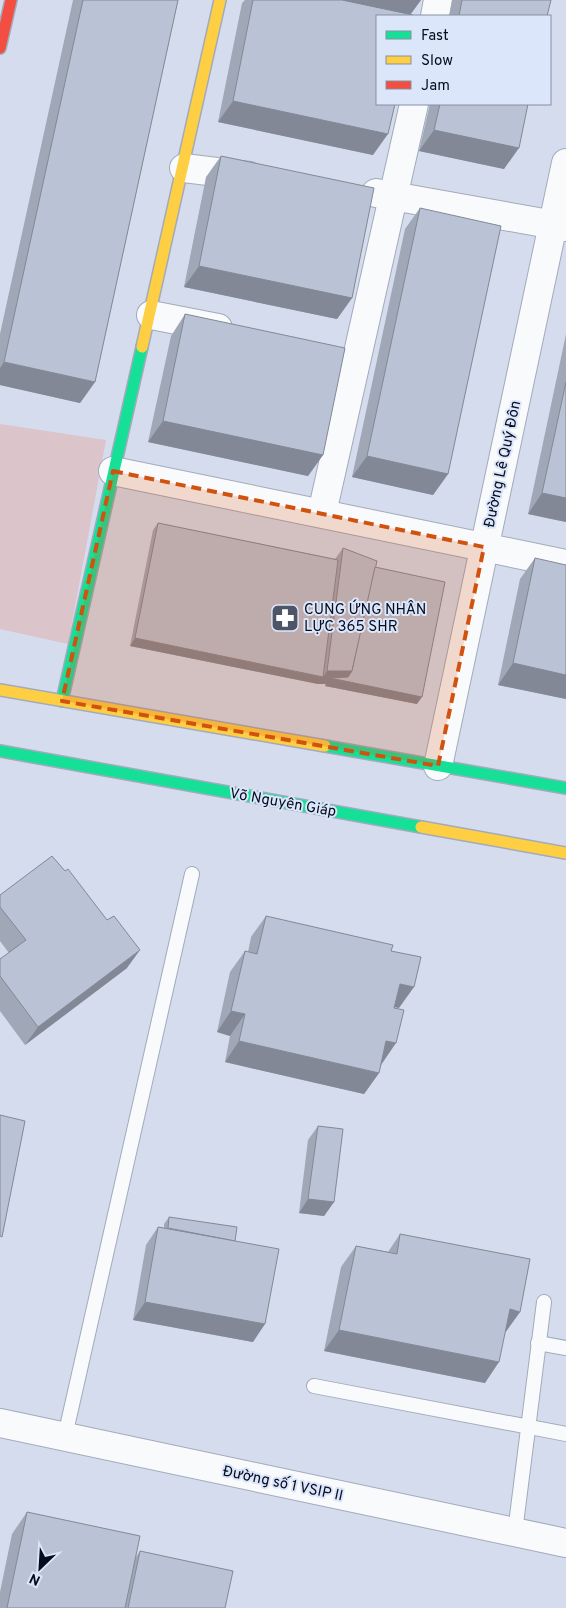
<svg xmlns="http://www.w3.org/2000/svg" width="566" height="1608" font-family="Overpass,sans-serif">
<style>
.green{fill:#dbc4ca}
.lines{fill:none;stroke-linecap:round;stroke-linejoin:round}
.lane-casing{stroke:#a2aabb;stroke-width:16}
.street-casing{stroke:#a2aabb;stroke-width:30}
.fast-casing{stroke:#a2aabb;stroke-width:14}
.slow-casing{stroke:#a2aabb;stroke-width:14}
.jam-casing{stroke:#a2aabb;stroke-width:14}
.lane{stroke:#f9fafc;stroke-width:14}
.street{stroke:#f9fafc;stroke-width:28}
.fast{stroke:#16e098;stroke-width:11}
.slow{stroke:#ffcf43;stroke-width:11}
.jam{stroke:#f24e42;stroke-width:11}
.wall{fill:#a0a8b7}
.shaded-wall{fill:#828895}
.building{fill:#bac3d5;stroke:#828895}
.marked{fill:#d1510e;fill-opacity:0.2;stroke:#d1510e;stroke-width:4;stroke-dasharray:10 6;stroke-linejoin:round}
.labels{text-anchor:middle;stroke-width:4;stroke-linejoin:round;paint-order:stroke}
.street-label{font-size:15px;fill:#050c1d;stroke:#dce6fb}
.poi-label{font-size:15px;fill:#050c1d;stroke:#dce6fb;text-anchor:start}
</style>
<rect width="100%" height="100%" fill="#d4dcee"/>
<polygon class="green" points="0,424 106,440 68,644 0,629"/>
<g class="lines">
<defs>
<g id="lane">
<polyline points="538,1343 566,1348"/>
<polyline points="314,1386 566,1434"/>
<polyline points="65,1436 192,874"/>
<polyline points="515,1532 544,1302"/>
</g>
<g id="street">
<polyline points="435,16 438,0"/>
<polyline points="184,168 249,176"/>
<polyline points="376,193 566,227"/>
<polyline points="151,315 218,328"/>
<polyline points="113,471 566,564"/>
<polyline points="322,513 414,104"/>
<polyline points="438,766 566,163"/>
<polyline points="0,1423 566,1543"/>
</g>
<g id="fast">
<polyline points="62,701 142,347"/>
<polyline points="325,746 566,788"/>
<polyline points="0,751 421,827"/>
</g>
<g id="slow">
<polyline points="142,347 220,0"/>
<polyline points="0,690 325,746"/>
<polyline points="421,827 566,853"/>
</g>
<polyline id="jam" points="0,48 11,0"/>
</defs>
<use href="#lane" class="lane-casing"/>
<use href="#street" class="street-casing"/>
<use href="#fast" class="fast-casing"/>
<use href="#slow" class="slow-casing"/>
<use href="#jam" class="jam-casing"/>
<use href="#lane" class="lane"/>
<use href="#street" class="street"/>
<use href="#fast" class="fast"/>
<use href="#slow" class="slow"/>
<use href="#jam" class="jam"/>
</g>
<g class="wall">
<polygon points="73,0 178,0 95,382 80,403 0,385 0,334"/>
<polygon points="245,0 421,0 411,14 373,155 218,122 242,3"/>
<polygon points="452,0 551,0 547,16 449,16"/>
<polygon points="430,104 528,104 504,169 419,151"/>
<polygon points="221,156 352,298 337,319 184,287 206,177"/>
<polygon points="420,208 448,474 433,495 352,477 405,229"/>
<polygon points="185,314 323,455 308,476 148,442 171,336"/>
<polygon points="566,334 566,522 528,514"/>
<polygon points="158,523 335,559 343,548 375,567 417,704 325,686 326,684 318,684 130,646 153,530"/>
<polygon points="535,558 566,699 498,685 520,579"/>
<polygon points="65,871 107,920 127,968 25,1045 0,1011 0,959 9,953 0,941 0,895"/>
<polygon points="266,916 391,951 399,1008 395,1007 379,1073 364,1094 225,1062 230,1036 217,1032 230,972 245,951 248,952 251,937"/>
<polygon points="318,1126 334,1202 324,1216 299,1213 308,1140"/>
<polygon points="169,1217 235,1241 253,1342 133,1320 146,1245 158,1227 164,1228 164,1224"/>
<polygon points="400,1234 520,1312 505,1332 485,1383 324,1351 341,1267 356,1246 388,1252"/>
<polygon points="27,1512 136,1557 140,1551 225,1608 0,1608 0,1592 12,1534"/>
</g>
<g class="shaded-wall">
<polygon points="320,0 421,0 409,16"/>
<polygon points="233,101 388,134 373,155 218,122"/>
<polygon points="434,130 519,148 504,169 419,151"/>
<polygon points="199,266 352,298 337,319 184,287"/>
<polygon points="4,362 95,382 80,403 0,385 0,368"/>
<polygon points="163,421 323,455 308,476 148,442"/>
<polygon points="367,456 448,474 433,495 352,477"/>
<polygon points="542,493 566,498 566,522 528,514"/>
<polygon points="135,638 323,677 327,671 352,671 422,697 417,704 325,686 326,684 318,684 130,646"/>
<polygon points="513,663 566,675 566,699 498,685"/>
<polygon points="140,950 127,968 25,1045 38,1027"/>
<polygon points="400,984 414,987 399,1008 385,1005"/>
<polygon points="231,1011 245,1014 230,1036 217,1032"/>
<polygon points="239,1041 379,1073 364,1094 225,1062"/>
<polygon points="386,1041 396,1043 381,1065 371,1062"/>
<polygon points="308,1199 334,1202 324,1216 299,1213"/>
<polygon points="145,1302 265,1324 253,1342 133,1320"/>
<polygon points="510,1309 520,1312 505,1333"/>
<polygon points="339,1330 499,1362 485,1383 324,1351"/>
</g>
<g class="building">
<polygon points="83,0 178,0 95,382 4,362"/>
<polygon points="253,0 342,0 413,15 413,16 377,16 377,104 395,104 388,134 233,101"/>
<polygon points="462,0 551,0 547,16 459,16"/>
<polygon points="440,104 528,104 519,148 434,130"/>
<polygon points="221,156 374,188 352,298 199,266"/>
<polygon points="420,208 501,226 448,474 367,456"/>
<polygon points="185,314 345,348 323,455 163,421"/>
<polygon points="566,382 566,498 542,493"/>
<polygon points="158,523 338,560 323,677 135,638"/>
<polygon points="343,548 377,561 352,671 327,671"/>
<polygon points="535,558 566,565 566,675 513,663"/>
<polygon points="375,567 445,582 422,697 330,678 348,677 352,671"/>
<polygon points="52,856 65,871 68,869 107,920 114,916 140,950 38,1027 0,976 0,959 26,940 0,907 0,895"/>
<polygon points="266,916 393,945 391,951 421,957 414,987 400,984 394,1008 404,1010 396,1043 386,1041 379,1073 239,1041 245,1014 231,1011 245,951 257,954"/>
<polygon points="0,1115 25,1121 2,1237 0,1236"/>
<polygon points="318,1126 343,1129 334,1202 308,1199"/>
<polygon points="169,1217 237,1227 235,1241 168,1228"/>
<polygon points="158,1227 279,1249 265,1324 145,1302"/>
<polygon points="400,1234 530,1259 520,1312 510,1309 499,1362 339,1330 356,1246 397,1254"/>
<polygon points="27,1512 140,1536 125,1608 7,1608"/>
<polygon points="140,1551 233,1571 225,1608 128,1608"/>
</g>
<path class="marked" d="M113,471L484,547L438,766L62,701Z"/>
<defs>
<symbol id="pharmacy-square" viewBox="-11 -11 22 22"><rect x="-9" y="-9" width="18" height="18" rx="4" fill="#4d5566" stroke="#dce6fb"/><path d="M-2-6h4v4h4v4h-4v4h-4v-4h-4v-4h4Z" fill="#fff"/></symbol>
</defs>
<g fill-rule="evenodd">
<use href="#pharmacy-square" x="269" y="602" width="32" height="32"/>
</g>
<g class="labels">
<g class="street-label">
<text transform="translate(502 464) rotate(-78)" y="5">Đường Lê Quý Đôn</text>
<text transform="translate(283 802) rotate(10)" y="5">Võ Nguyên Giáp</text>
<text transform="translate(283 1483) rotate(12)" y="5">Đường số 1 VSIP II</text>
</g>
<g class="poi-label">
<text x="304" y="614">CUNG ỨNG NHÂN<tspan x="304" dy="17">LỰC 365 SHR</tspan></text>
</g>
</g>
<rect x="376" y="15" width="175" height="90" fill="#dce6fb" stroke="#868fa2"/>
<rect x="386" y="31" width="25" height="8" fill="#16e098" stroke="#868fa2"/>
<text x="421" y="40" font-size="15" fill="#050c1d">Fast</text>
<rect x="386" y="56" width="25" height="8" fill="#ffcf43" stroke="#868fa2"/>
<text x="421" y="65" font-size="15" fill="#050c1d">Slow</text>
<rect x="386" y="81" width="25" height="8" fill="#f24e42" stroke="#868fa2"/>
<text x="421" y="90" font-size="15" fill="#050c1d">Jam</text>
<g transform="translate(40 1568) rotate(205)" stroke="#dce6fb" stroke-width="4" paint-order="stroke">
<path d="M0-4L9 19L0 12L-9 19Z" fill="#050c1d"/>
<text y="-8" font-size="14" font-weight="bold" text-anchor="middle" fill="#050c1d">N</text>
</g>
</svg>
